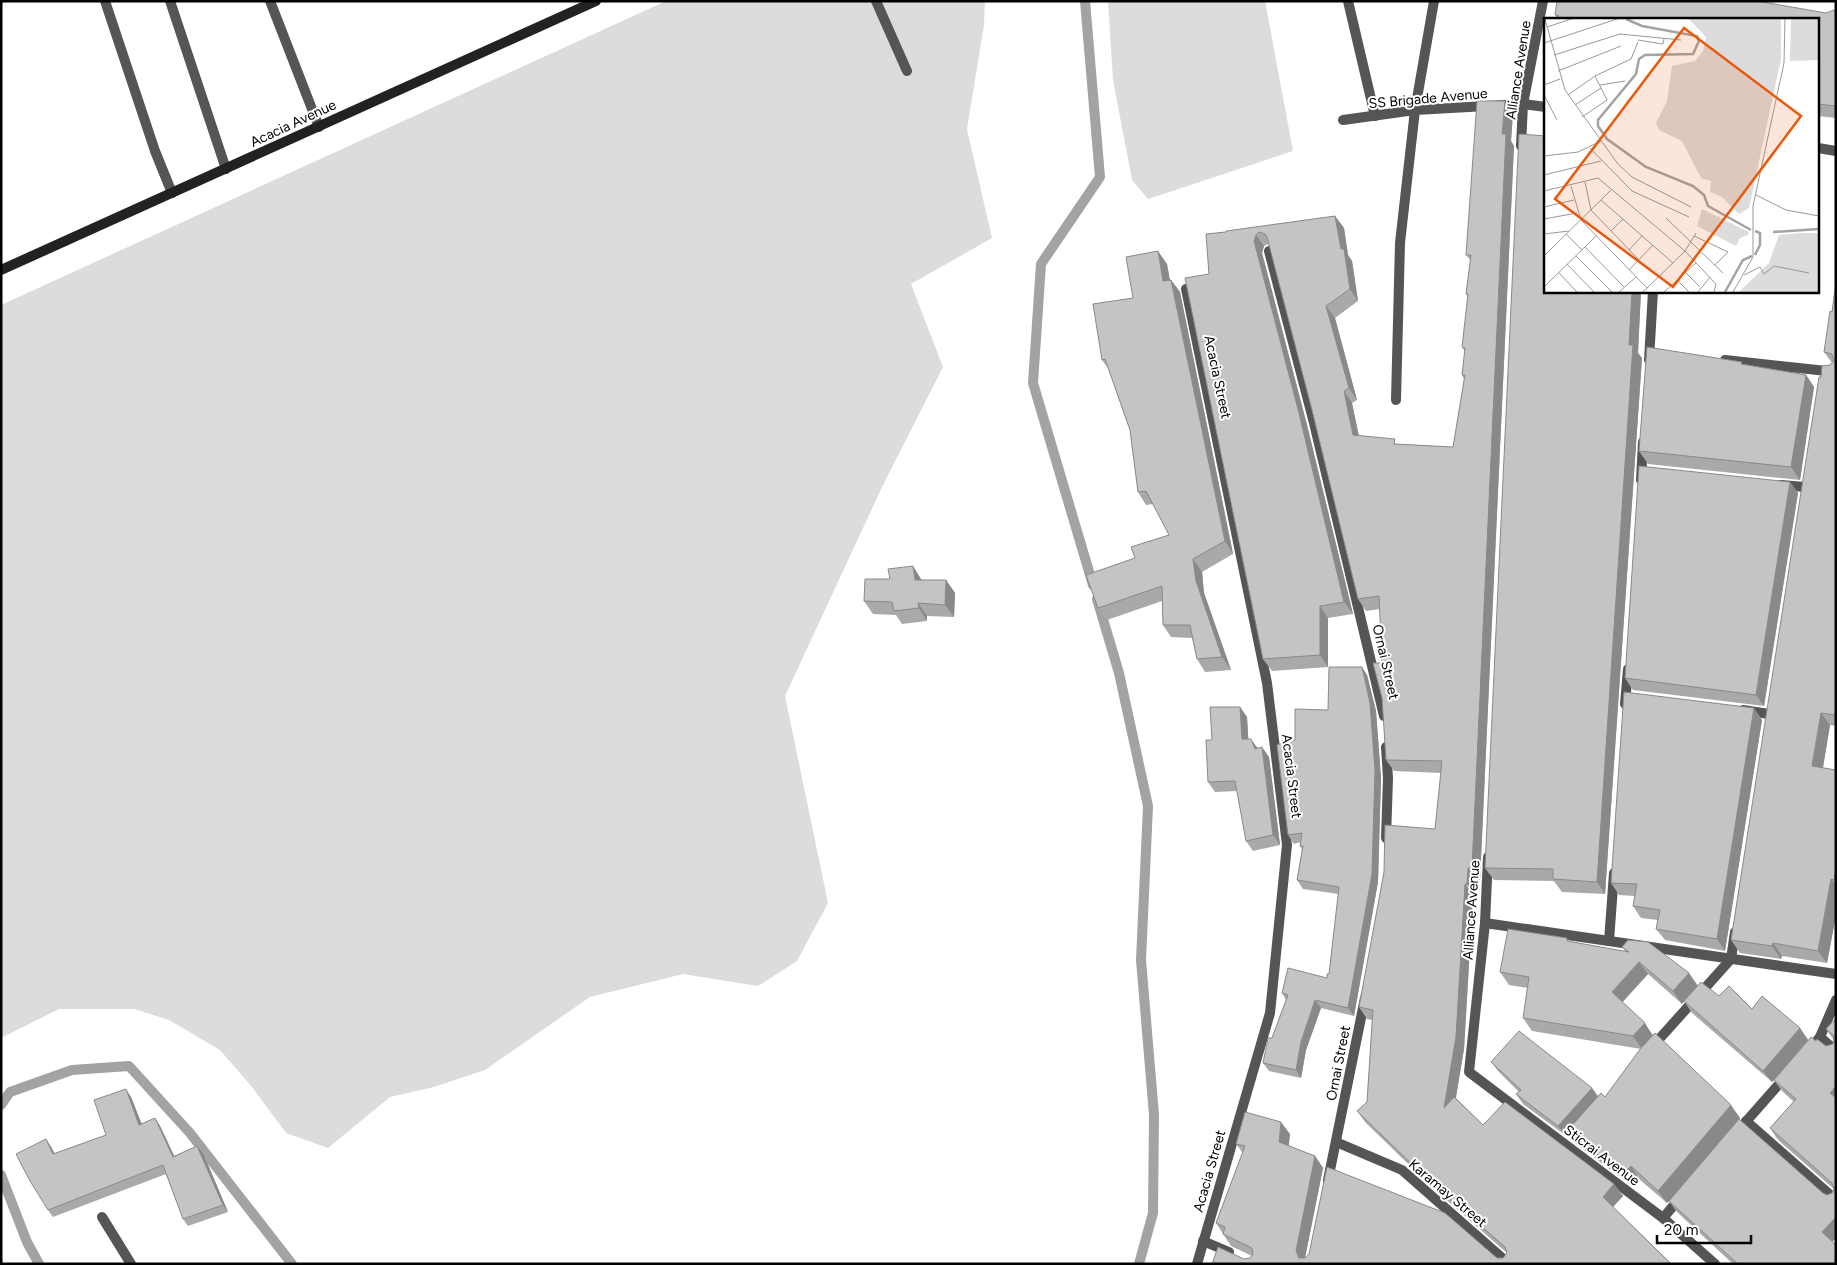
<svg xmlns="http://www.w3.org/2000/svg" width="1837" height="1265" font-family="Figtree,sans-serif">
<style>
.green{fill:#dcdcdc}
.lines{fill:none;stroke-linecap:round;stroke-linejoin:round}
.stream{stroke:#a3a3a3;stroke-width:10}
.lane{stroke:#555;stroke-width:10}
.street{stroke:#555;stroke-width:10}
.secondary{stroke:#222;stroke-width:10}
.wall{fill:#a9a9a9;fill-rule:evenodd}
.shaded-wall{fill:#898989}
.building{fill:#c4c4c4;stroke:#898989}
.labels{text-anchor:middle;stroke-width:4;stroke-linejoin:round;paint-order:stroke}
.street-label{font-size:14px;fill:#000;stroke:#fff}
.inset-river{fill:none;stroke:#a3a3a3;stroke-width:2.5}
.inset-road{fill:none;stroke:#999;stroke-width:1}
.view{fill:#e8590c;fill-opacity:0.15;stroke:#e8590c;stroke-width:2.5}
.inset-edge{fill:none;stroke:#000;stroke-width:2.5}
</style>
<rect width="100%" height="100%" fill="#fff"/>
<g class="green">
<polygon points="666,1 985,1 984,25 967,129 992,238 911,284 943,367 883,485 785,696 828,903 797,961 758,986 683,974 590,997 485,1070 434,1087 390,1097 328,1148 286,1133 252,1087 220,1050 169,1020 134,1009 59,1009 1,1038 1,305"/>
<polygon points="1108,1 1265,1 1293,151 1148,199 1132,180 1113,80"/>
</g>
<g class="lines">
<g class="stream">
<polyline points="1085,1 1100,177 1041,264 1033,383 1093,585"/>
<polyline points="1097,599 1119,673 1148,806 1141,960 1154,1115 1153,1213 1139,1264"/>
<polyline points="1,1105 10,1092 72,1070 129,1066 190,1133 292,1264"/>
<polyline points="1,1175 27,1242 39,1264"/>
</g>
<g class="lane">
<polyline points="105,1 155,151 172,193"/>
<polyline points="170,1 226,169"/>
<polyline points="270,1 319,127"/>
<polyline points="876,1 907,71"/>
</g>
<g class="street">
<polyline points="1348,1 1375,116"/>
<polyline points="1343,120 1415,110 1523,104 1546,107"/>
<polyline points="1521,146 1523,104 1543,1"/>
<polyline points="1818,148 1836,151"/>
<polyline points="1269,251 1314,423 1384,716"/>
<polyline points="1186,289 1267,683 1287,845 1270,1013 1197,1264"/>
<polyline points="1649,360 1653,291"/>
<polyline points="1725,360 1836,372"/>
<polyline points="1396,400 1400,243 1415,110 1434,1"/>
<polyline points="1641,480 1643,442"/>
<polyline points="1781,485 1805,487"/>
<polyline points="1625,704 1628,669"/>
<polyline points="1743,710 1769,714"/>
<polyline points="1386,747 1388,778 1386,838"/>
<polyline points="1488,857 1485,923 1469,1072 1663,1218 1715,1264"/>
<polyline points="1485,923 1836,974"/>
<polyline points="1609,941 1614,873"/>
<polyline points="1820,1037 1836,1051"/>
<polyline points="1652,1047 1731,959 1735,932"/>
<polyline points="1810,1049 1820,1037 1836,1000"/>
<polyline points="1746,1121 1836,1200"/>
<polyline points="1735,1134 1787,1075"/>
<polyline points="1336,1142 1402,1170 1509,1264"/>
<polyline points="1328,1180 1365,998"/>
<polyline points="102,1217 131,1264"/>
<polyline points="1663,1218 1680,1198"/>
<polyline points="1203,1241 1229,1252"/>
</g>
<polyline class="secondary" points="1,270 596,1"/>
</g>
<g class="wall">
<polygon points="1836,11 1836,118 1818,116 1818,19 1558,19 1555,15 1826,13"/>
<polygon points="1513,113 1511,141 1514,146 1480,880 1476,880 1475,896 1473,896 1464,1049 1456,1098 1483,1125 1614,1184 1623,1196 1613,1207 1672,1264 1244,1259 1250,1258 1252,1256 1231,1246 1216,1223 1243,1153 1236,1144 1290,1134 1288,1146 1315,1156 1323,1168 1305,1258 1503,1258 1507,1253 1432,1187 1366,1123 1357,1111 1367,1102 1372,1020 1367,1019 1359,1007 1435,829 1441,773 1394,771 1386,760 1380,609 1366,611 1358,599 1312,410 1269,245 1268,244 1264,246 1262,253 1307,425 1353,614 1328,618 1328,667 1272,671 1263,659 1209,274 1226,232 1335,216 1344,228 1348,255 1352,261 1358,301 1335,318 1357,400 1352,403 1359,436 1398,444 1453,447 1464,379 1462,375 1465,352 1462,347 1468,297 1466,294 1471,261 1466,255"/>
<polygon points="1167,264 1170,280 1171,280 1180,292 1233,554 1202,572 1204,593 1231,670 1205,672 1197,659 1192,638 1171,637 1163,625 1162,601 1107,620 1098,608 1135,558 1169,535 1153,504 1146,505 1138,492 1130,430 1108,368 1102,360 1133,298"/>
<polygon points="1836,283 1836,726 1830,725 1823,768 1836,770 1836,915 1827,963 1782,956 1781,959 1740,953 1731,940 1821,377 1832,363 1824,352 1832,312"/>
<polygon points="1546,291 1641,291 1638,353 1642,358 1605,894 1562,892 1554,881 1494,880 1485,868"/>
<polygon points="1743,364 1806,375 1814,387 1800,480 1648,464 1639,451"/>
<polygon points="1790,482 1798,493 1764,706 1633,690 1625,678"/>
<polygon points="890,579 921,579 922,580 946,580 955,593 954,617 927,616 927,621 902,624 896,615 873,614 864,601"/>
<polygon points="1367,675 1376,711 1381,778 1378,882 1354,1016 1321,1008 1306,1050 1301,1078 1269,1071 1263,1063 1272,1038 1286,1000 1282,993 1327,978 1329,974 1339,894 1303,889 1297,880 1302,849 1300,846 1301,842 1294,844 1288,835 1295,740"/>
<polygon points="1240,707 1247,717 1248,739 1258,748 1269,757 1280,845 1253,851 1246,841 1237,791 1215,792 1208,782 1212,740"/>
<polygon points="1754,708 1762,720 1725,951 1665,940 1656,929 1658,920 1641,918 1633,906 1635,896 1619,895 1611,883"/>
<path d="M1569,941L1626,952L1622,947L1719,996L1800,1028L1808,1040L1816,1041L1826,1046L1833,1044V1039L1826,1029L1836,1018V1238L1832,1242L1836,1264H1733L1677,1212L1669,1201L1667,1203L1639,1179L1632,1186L1576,1144L1567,1132L1565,1135L1523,1104L1516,1094L1519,1092L1498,1071L1491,1062L1592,1088L1598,1096L1605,1097L1641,1049L1532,1031L1523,1018L1528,988L1509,985L1500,972ZM1648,974L1682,1004L1684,1001L1692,1013L1772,1082L1774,1080L1782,1091L1794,1102L1770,1128L1778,1140L1834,1189L1832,1193L1827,1195L1823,1193L1702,1163L1740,1118L1653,1035L1622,1002Z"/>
<polygon points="131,1097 141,1124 155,1118 160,1126 174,1156 197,1146 203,1153 228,1212 188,1226 183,1219 166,1174 53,1217 48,1210 46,1139 51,1147 55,1154 106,1135"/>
</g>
<g class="shaded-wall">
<polygon points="1505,101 1513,113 1511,141 1514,146 1480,880 1472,868 1502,134"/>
<polygon points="1335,216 1344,228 1348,255 1352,261 1358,301 1350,289 1341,249"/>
<polygon points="1256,235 1264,246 1262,253 1307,425 1353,614 1344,602 1254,241"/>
<polygon points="1158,251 1167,264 1172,294 1163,281"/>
<polygon points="1171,280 1180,292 1233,554 1225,541"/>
<polygon points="1632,291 1641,291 1638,353 1642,358 1605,894 1597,882 1629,345"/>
<polygon points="1326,306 1335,318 1357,400 1349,388"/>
<polygon points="1806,375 1814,387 1800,480 1791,467"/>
<polygon points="1344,391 1352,403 1361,447 1353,435"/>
<polygon points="1790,482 1798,493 1764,706 1756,695"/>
<polygon points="1193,559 1202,572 1204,593 1231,670 1222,657 1196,581"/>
<polygon points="913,566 921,579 923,592 915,580"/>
<polygon points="946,580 955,593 954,617 945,605"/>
<polygon points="918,603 927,616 927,621 919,608"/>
<polygon points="1320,606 1328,618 1328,667 1320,655"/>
<polygon points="1362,667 1367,675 1376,711 1381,778 1378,882 1354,1016 1348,1008"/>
<polygon points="1240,707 1247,717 1249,749 1242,739"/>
<polygon points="1754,708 1762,720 1725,951 1717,939"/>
<polygon points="1821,713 1830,725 1821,779 1812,766"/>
<polygon points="1251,739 1258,749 1255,749"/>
<polygon points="1262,747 1269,757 1280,845 1273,835"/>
<polygon points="1468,868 1476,880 1475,896 1467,884"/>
<polygon points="1831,879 1836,885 1836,915 1827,963 1818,951"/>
<polygon points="1465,884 1473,896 1464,1049 1452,1120 1444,1108"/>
<polygon points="1773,943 1782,956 1781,959 1772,946"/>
<polygon points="1639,962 1648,974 1620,1005 1612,992"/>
<polygon points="1689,973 1698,986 1682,1004 1673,991"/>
<polygon points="1315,1000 1321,1008 1306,1050 1301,1078 1296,1070 1301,1042"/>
<polygon points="1645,1023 1653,1036 1642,1049 1633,1036"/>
<polygon points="1800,1028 1808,1040 1772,1082 1763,1071"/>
<polygon points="1836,1086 1836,1100 1830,1093"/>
<polygon points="1592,1088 1598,1097 1565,1135 1558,1126"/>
<polygon points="126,1089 131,1097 145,1132 139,1125"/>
<polygon points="1731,1105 1740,1118 1667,1203 1658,1191"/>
<polygon points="155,1118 160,1126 178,1164 173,1157"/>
<polygon points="1281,1122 1290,1134 1288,1154 1279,1142"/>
<polygon points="46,1139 51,1147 59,1162 53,1154"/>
<polygon points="197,1146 203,1153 228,1212 223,1205"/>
<polygon points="1315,1156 1323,1168 1304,1263 1299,1258 1296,1251"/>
<polygon points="1631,1166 1639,1179 1632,1186 1623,1174"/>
<polygon points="1614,1184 1623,1196 1611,1209 1603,1197"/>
<polygon points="1836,1217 1836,1238 1830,1244 1822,1232"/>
</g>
<g class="building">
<polygon points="1557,1 1757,1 1826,13 1834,10 1836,11 1836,106 1818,104 1818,19 1558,19 1558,15 1555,15"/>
<polygon points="1477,101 1505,101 1502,134 1506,134 1472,868 1468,868 1467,884 1465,884 1456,1037 1444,1108 1454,1097 1483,1125 1505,1102 1614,1184 1603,1197 1671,1264 1212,1264 1218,1247 1244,1259 1250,1258 1253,1254 1252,1248 1223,1234 1225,1227 1216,1223 1245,1146 1236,1144 1245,1112 1281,1122 1279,1142 1315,1156 1296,1251 1299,1258 1305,1258 1309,1254 1327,1167 1445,1213 1497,1258 1503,1258 1507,1253 1505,1247 1423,1175 1357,1111 1367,1102 1373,1010 1359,1007 1384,872 1385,825 1435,829 1442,761 1386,760 1382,698 1373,663 1382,663 1379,596 1358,599 1312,410 1267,237 1265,234 1259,232 1256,235 1254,241 1299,413 1344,602 1320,606 1320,655 1263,659 1185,278 1209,274 1206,234 1226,232 1226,231 1335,216 1341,249 1344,249 1350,289 1326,306 1349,388 1344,391 1353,435 1395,439 1394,444 1453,447 1465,375 1462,375 1465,348 1462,347 1468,294 1466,294 1471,255 1466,255"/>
<polygon points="1519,134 1546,136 1546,291 1632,291 1629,345 1633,345 1597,882 1553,879 1553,869 1485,868"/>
<polygon points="1158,251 1163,281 1171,280 1225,541 1193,559 1196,581 1222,657 1197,659 1190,625 1163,625 1162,586 1098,608 1086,575 1135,558 1131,547 1169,535 1146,491 1138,492 1130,430 1105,359 1102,360 1093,304 1133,298 1126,257"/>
<polygon points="1836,283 1836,715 1821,713 1812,766 1836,770 1836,869 1834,880 1831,879 1818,951 1773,943 1772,946 1731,940 1819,377 1821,377 1822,366 1830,365 1834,361 1832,354 1824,352 1830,311 1832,312"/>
<polygon points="1647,347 1742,362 1741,364 1806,375 1791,467 1639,451"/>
<polygon points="1639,466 1790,482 1756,695 1625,678"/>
<polygon points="913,566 915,580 946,580 945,605 918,603 919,608 894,611 892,602 864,601 865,579 890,579 888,569"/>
<polygon points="1329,667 1362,667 1370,703 1375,770 1372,874 1348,1008 1315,1000 1301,1042 1296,1070 1263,1063 1268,1038 1272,1038 1288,995 1282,993 1288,968 1327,978 1327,974 1329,974 1339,887 1297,880 1303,846 1300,846 1302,833 1288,835 1277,745 1283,743 1282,740 1295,740 1295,709 1328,710"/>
<polygon points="1624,692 1754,708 1717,939 1656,929 1660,910 1633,906 1637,884 1611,883"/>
<polygon points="1210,707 1240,707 1242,739 1251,739 1255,749 1262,747 1273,835 1246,841 1235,781 1208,782 1206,740 1212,740"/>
<polygon points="1508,929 1567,938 1567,941 1629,952 1622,947 1628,940 1648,942 1689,973 1673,991 1639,962 1612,992 1645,1023 1633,1036 1523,1018 1529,977 1500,972"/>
<polygon points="1701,982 1719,996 1729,986 1752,1009 1762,996 1800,1028 1763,1071 1684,1001"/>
<polygon points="1836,1018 1836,1086 1830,1093 1836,1098 1836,1217 1822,1232 1836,1245 1836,1264 1738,1264 1669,1201 1739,1119 1823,1193 1827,1195 1832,1193 1834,1189 1832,1183 1770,1128 1796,1099 1774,1080 1811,1037 1816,1041 1817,1039 1826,1046 1833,1044 1834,1036 1826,1029"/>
<polygon points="1519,1031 1592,1088 1558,1126 1516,1094 1521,1090 1491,1062"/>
<polygon points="1655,1033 1731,1105 1658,1191 1631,1166 1623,1174 1567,1131 1601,1093 1605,1097 1641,1048"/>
<polygon points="126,1089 139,1125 155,1118 173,1157 197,1146 223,1205 183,1219 163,1165 48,1210 30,1181 16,1154 46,1139 53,1154 106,1135 94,1100"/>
</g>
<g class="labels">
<g class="street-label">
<text transform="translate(1518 70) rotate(-81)" y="5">Alliance Avenue</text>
<text transform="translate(1428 98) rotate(-5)" y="5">SS Brigade Avenue</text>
<text transform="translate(293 123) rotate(-25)" y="5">Acacia Avenue</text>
<text transform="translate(1218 377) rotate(78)" y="5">Acacia Street</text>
<text transform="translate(1386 662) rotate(77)" y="5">Ornai Street</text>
<text transform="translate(1292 776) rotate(83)" y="5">Acacia Street</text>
<text transform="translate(1471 910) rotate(-86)" y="5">Alliance Avenue</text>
<text transform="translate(1338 1063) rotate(-79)" y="5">Ornai Street</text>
<text transform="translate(1602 1155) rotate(37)" y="5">Sticrai Avenue</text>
<text transform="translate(1209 1171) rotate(-74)" y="5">Acacia Street</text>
<text transform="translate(1448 1193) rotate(40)" y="5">Karamay Street</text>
</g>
</g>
<g transform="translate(1544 18)">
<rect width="275" height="275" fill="#fff"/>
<path d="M145,1H237V41L205,190L195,196L178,179L166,174L167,163L157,160L138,123L115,112L112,105L123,83L128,48L151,43L159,33L162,19ZM247,1H275V42L246,43ZM158,191L205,214L204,217L196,220L192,228L153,208ZM257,215H275V274H195L225,245L235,217Z" fill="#dcdcdc"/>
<path class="inset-river" d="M82,1L98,8L153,18L155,23L149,36L101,37L95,41L92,56L54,102V108L63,121L102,149L149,168L160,177L164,188L207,212M211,213L216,215V227L211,237M229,214L275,211M181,274L199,242L208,238"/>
<path class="inset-road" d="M1,1L21,72L74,146L88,159L147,189M3,9L27,1M94,22L119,26L120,21M0,25L73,1M10,37L76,16L137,22M14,53L77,28M0,67L16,61M56,67L81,63M0,77L13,102M24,77L51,58L87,41L94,24M31,87L57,70M38,99L63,82L51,58M46,130L88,173L145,199M0,138L34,134L57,123M0,157L57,143M41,164L47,192L95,242M27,168L37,202L103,270M0,173L54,160L141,233L172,266L170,274M212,177L242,192L275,198M57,182L129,245M0,189L30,182M122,200L179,255M0,201L33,195M67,213L79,201M0,216L25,213M22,216L38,232M150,218L184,234L171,247M41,229L80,269M85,232L98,218M0,238L67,172M32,238L68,274M23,246L50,274M85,252L109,227M141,254L156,269M15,255L33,274M200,257L216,249L220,256L230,248L265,255M133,262L145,274M0,269L52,218M75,274L92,259M99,274L141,233L152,215M120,274L152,245M154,274L166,259M189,274L209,239V188L240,45L241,1"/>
<path class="view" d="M140,10L257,98L129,269L11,181Z"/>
<rect width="275" height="275" class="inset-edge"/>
</g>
<rect width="1837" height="1265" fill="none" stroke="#000000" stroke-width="5"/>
<path d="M1657 1235v8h94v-8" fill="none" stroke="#000000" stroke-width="2.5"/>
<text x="1664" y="1235" font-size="15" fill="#000000" stroke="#ffffff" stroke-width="4" paint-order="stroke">20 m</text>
</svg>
